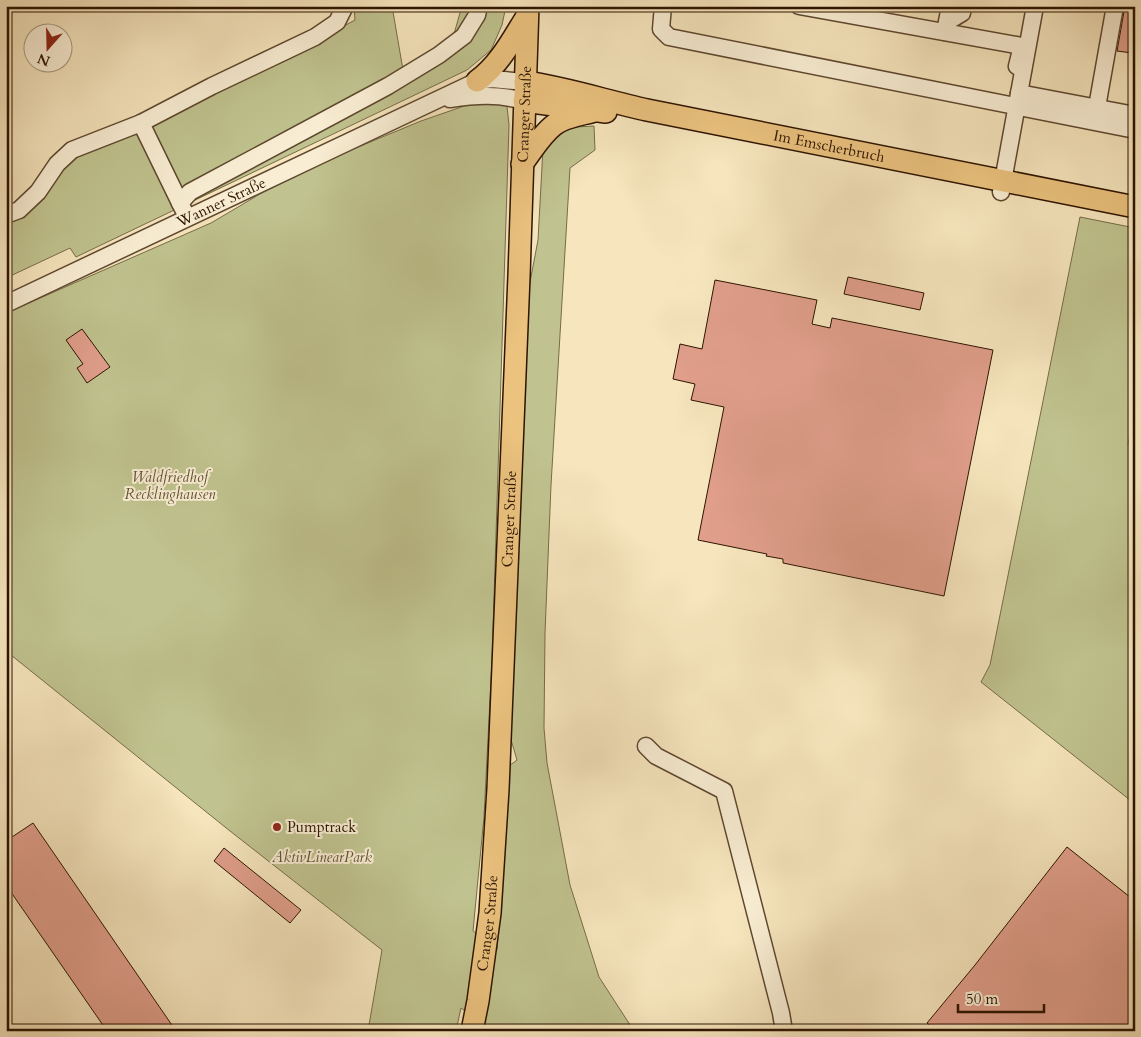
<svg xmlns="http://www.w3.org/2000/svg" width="1141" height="1037" font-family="Cardo,serif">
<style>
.green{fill:#c0c38f;stroke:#766c48}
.building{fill:#e09e8b;stroke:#2d1400}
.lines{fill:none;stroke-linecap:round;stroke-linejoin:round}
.minor-casing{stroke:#5f482f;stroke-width:19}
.major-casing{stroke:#2d1400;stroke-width:24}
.minor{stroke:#f9eed4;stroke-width:16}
.major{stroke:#ebc27e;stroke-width:21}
.poi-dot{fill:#8f2418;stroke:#f9eed4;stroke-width:2}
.labels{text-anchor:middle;stroke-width:4;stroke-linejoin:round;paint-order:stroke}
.street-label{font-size:15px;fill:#2d1400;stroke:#f9eed4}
.park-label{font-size:15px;font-style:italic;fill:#605132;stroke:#f9eed4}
.poi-label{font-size:15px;fill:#2d1400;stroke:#f9eed4;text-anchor:start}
</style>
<rect width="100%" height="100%" fill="#f6e5bd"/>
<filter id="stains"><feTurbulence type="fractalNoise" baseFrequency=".004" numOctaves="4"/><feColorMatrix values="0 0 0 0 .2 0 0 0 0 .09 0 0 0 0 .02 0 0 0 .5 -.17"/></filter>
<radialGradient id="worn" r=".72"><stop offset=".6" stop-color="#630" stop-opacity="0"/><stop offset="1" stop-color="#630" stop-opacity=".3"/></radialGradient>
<g class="green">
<polygon points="354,6 392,6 403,70 452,41 462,6 506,6 502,25 491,50 467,70 76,257 70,248 6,278 6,219 76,154 298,51 355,20"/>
<polygon points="491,103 507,106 509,125 492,660 484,817 473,931 497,950 509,766 517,760 509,733 527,298 538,240 543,148 553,136 564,131 576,127 594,126 595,150 570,168 551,485 545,633 544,728 547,763 570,885 599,977 634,1031 488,1031 488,1027 461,1008 456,1031 368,1031 382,950 230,831 6,651 6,313 211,223 260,194 346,152 421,121 467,105"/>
<polygon points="1080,217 1135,228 1135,413 1128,444 1135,446 1135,804 981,682 990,665"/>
</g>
<g class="building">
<polygon points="1125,6 1135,6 1135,38 1132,53 1117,51"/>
<polygon points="848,277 924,293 920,310 844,294"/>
<polygon points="715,280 817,300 812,324 830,328 832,318 993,350 944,596 783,563 783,559 766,556 767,554 698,540 724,407 691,400 695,384 673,379 680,344 702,349"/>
<polygon points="82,329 110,367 87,383 77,368 83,364 66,340"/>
<polygon points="33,823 176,1031 107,1031 6,885 6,841"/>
<polygon points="1067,847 1135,901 1135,1031 936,1031 927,1023 975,965"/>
<polygon points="224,848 301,910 290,923 214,861"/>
</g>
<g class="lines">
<defs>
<g id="minor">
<polyline points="663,6 661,29 669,37 1135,130"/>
<polyline points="799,6 1022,46 1017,66 1023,70"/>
<polyline points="947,22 962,13 963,6"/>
<polyline points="945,32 950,6"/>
<polyline points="1019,93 1135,115"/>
<path d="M450,99C477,95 498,94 524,101"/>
<polyline points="1097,107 1115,6"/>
<polyline points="141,123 180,203"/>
<polyline points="1001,192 1035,6"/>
<polyline points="6,215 19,210 38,192 57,164 72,150 141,123 212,86 315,37 337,22 345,6"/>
<polyline points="187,217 180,203 190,192 388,86 439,55 464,36 477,15 479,6"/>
<path id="s1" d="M6,304L477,81L492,79L525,82"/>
<polyline points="646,746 656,756 724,791 781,1013 784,1031"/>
</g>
<g id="major">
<path d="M477,81C500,64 512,40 527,16"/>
<path id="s2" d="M525,82C567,88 606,101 647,110L1135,207"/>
<polyline points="524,101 606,112"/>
<path d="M522,164C532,151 541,135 554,125C564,117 579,115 591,112"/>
<path id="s3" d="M472,1031L478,1001L490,913L498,789L519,276L528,6"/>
</g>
</defs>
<use href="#minor" class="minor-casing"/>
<use href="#major" class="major-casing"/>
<use href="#minor" class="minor"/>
<use href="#major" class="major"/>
</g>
<circle class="poi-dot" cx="277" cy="827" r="5"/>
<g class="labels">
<g class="street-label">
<text dy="5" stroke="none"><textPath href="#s3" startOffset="919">Cranger Straße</textPath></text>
<text dy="5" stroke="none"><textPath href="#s2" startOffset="311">Im Emscherbruch</textPath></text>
<text dy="5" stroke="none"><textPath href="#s1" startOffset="238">Wanner Straße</textPath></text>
<text dy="5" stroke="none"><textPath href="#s3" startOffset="514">Cranger Straße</textPath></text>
<text dy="5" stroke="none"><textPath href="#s3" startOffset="109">Cranger Straße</textPath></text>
</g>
<g class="park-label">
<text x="170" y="482">Waldfriedhof<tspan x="170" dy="17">Recklinghausen</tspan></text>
<text x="322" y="862">AktivLinearPark</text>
</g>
<g class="poi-label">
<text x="287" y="832">Pumptrack</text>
</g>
</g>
<rect width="1141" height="1037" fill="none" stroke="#f6e5bd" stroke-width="25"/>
<rect x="8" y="8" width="1126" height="1022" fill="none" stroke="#2d1400" stroke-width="2.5"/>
<rect x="12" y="12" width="1116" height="1012" fill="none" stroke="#2d1400"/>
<g transform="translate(48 48) rotate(200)"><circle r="24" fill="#f9eed4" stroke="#a7977f"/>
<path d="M0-4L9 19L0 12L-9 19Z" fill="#8f2418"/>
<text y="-8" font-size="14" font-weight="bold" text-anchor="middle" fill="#2d1400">N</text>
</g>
<path d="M958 1004v8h86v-8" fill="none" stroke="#2d1400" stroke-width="2.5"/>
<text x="966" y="1004" font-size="15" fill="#2d1400" stroke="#f9eed4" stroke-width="4" paint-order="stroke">50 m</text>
<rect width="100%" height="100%" filter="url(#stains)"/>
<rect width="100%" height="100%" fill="url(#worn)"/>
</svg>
